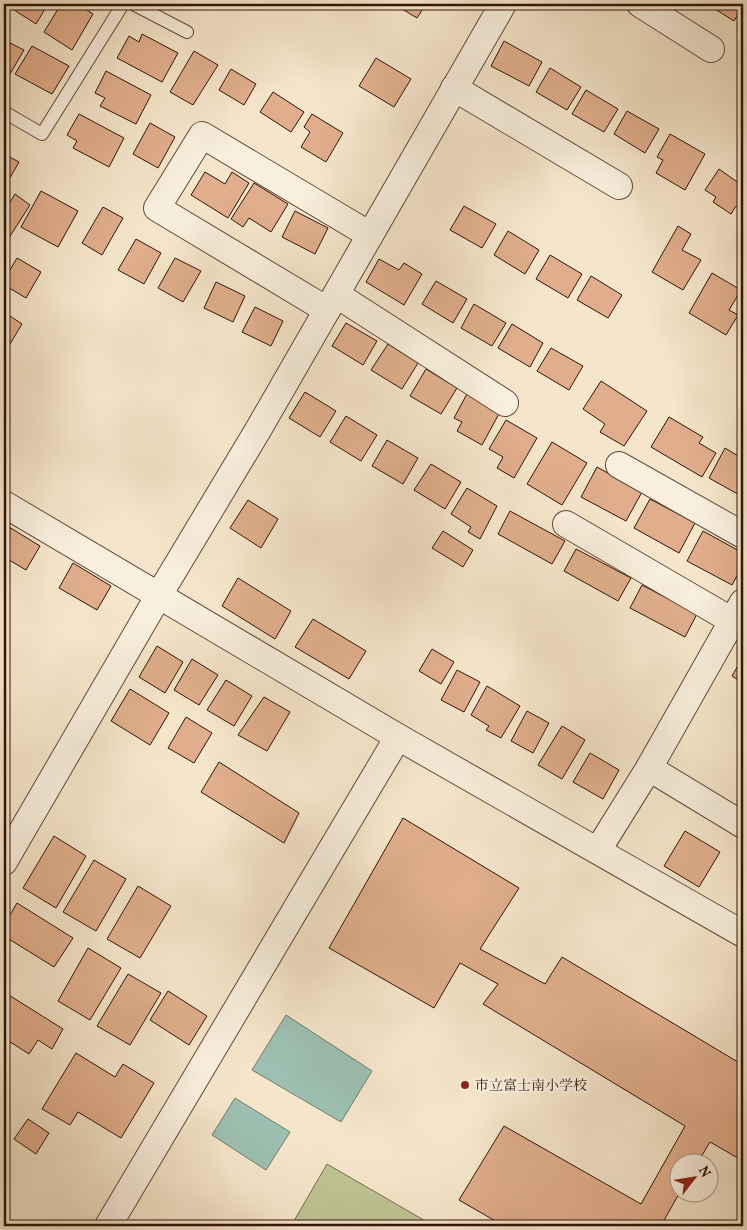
<svg xmlns="http://www.w3.org/2000/svg" width="747" height="1230" font-family="Vollkorn,'Noto Serif JP',serif">
<style>
.green{fill:#bfc495;stroke:#786c4e}
.water{fill:#9dc0b2;stroke:#717b6e}
.building{fill:#e0ae8c;stroke:#301408}
.lines{fill:none;stroke-linecap:round;stroke-linejoin:round}
.lane-casing{stroke:#614839;stroke-width:14}
.street-casing{stroke:#614839;stroke-width:28}
.lane{stroke:#f8efdd;stroke-width:12}
.street{stroke:#f8efdd;stroke-width:26}
.poi-dot{fill:#8f2418;stroke:#f8efdd;stroke-width:2}
.labels{text-anchor:middle;stroke-width:4.5;stroke-linejoin:round;paint-order:stroke}
.poi-label{font-size:14px;fill:#301408;stroke:#f8efdd;text-anchor:start}
</style>
<rect width="100%" height="100%" fill="#f5e6cb"/>
<filter id="stains"><feTurbulence type="fractalNoise" baseFrequency=".004" numOctaves="4"/><feColorMatrix values="0 0 0 0 .2 0 0 0 0 .09 0 0 0 0 .02 0 0 0 .5 -.17"/></filter>
<radialGradient id="worn" r=".72"><stop offset=".6" stop-color="#630" stop-opacity="0"/><stop offset="1" stop-color="#630" stop-opacity=".3"/></radialGradient>
<polygon class="green" points="327,1164 434,1226 291,1226"/>
<g class="water">
<polygon points="286,1015 372,1071 341,1122 252,1070"/>
<polygon points="235,1098 290,1132 266,1170 212,1135"/>
</g>
<g class="building">
<polygon points="10,4 48,4 36,24 8,6"/>
<polygon points="61,4 78,4 93,14 72,50 44,32"/>
<polygon points="394,4 426,4 417,18"/>
<polygon points="707,4 743,4 743,6 734,21"/>
<polygon points="142,34 178,53 162,82 117,58 129,36 139,42"/>
<polygon points="4,40 24,50 7,79 4,77"/>
<polygon points="504,41 542,62 529,86 491,66"/>
<polygon points="32,46 69,66 52,94 15,74"/>
<polygon points="194,51 218,65 193,105 170,92"/>
<polygon points="376,58 411,79 394,107 359,86"/>
<polygon points="550,68 581,87 567,110 536,92"/>
<polygon points="231,69 256,84 244,105 219,90"/>
<polygon points="106,71 151,95 136,124 100,106 105,98 95,93"/>
<polygon points="586,90 618,109 604,132 572,114"/>
<polygon points="273,92 304,112 291,132 260,112"/>
<polygon points="627,111 659,129 645,153 614,134"/>
<polygon points="79,114 124,138 109,167 73,148 77,141 67,135"/>
<polygon points="312,114 343,133 326,162 301,147 310,132 304,127"/>
<polygon points="150,123 175,137 158,168 133,154"/>
<polygon points="670,134 705,154 685,190 656,173 663,160 657,157"/>
<polygon points="4,154 19,162 4,188"/>
<polygon points="719,169 743,186 743,210 736,206 731,214 713,202 716,197 705,190"/>
<polygon points="205,172 225,184 232,172 249,183 228,218 191,195"/>
<polygon points="254,183 288,204 271,232 249,218 243,227 231,219"/>
<polygon points="41,191 78,211 58,247 21,227"/>
<polygon points="15,194 30,205 5,244 4,242 4,212"/>
<polygon points="464,206 496,224 482,248 450,230"/>
<polygon points="103,207 123,218 102,255 82,243"/>
<polygon points="295,211 328,228 315,254 282,237"/>
<polygon points="678,226 691,234 682,250 701,260 683,290 652,272"/>
<polygon points="508,231 539,250 525,274 494,255"/>
<polygon points="136,239 161,253 144,284 118,270"/>
<polygon points="550,255 582,274 568,298 536,279"/>
<polygon points="17,258 41,272 26,298 4,285 4,280"/>
<polygon points="175,258 201,271 183,302 158,288"/>
<polygon points="379,259 399,270 404,263 422,274 404,305 366,282"/>
<polygon points="712,273 741,290 729,310 738,315 726,335 689,313"/>
<polygon points="591,276 622,295 608,318 577,300"/>
<polygon points="436,281 467,299 453,323 422,304"/>
<polygon points="216,282 245,296 233,322 204,308"/>
<polygon points="474,304 506,323 492,346 461,328"/>
<polygon points="255,307 283,321 271,346 242,332"/>
<polygon points="4,312 22,324 4,354"/>
<polygon points="346,323 377,341 363,365 332,346"/>
<polygon points="512,324 543,343 530,367 498,348"/>
<polygon points="388,344 418,363 402,389 371,370"/>
<polygon points="551,348 583,366 569,390 537,371"/>
<polygon points="426,369 457,388 441,414 410,396"/>
<polygon points="601,381 647,411 624,446 600,432 605,424 583,409"/>
<polygon points="305,392 336,411 320,437 289,418"/>
<polygon points="468,392 501,410 482,445 457,431 462,422 454,418"/>
<polygon points="346,416 377,435 361,461 330,442"/>
<polygon points="669,417 703,437 699,443 716,453 702,477 651,447"/>
<polygon points="506,420 537,438 514,478 497,468 503,457 489,449"/>
<polygon points="387,440 418,458 403,484 372,466"/>
<polygon points="552,442 587,463 562,505 527,484"/>
<polygon points="725,448 743,459 743,497 709,478"/>
<polygon points="431,464 461,482 445,509 414,490"/>
<polygon points="597,467 642,492 626,521 581,497"/>
<polygon points="467,488 497,506 480,539 468,532 471,527 451,514"/>
<polygon points="650,499 695,523 679,553 634,528"/>
<polygon points="248,500 278,519 261,548 230,528"/>
<polygon points="510,511 565,541 552,564 498,534"/>
<polygon points="4,524 40,546 26,570 4,557"/>
<polygon points="443,531 473,550 463,567 432,548"/>
<polygon points="703,531 743,553 743,565 732,585 687,561"/>
<polygon points="576,549 631,578 618,601 564,571"/>
<polygon points="73,563 111,586 97,610 59,588"/>
<polygon points="238,578 291,611 275,639 222,606"/>
<polygon points="642,585 697,614 685,637 630,608"/>
<polygon points="313,619 366,651 349,679 295,647"/>
<polygon points="157,646 183,662 165,693 139,677"/>
<polygon points="432,649 454,662 441,684 419,671"/>
<polygon points="743,657 743,683 732,676"/>
<polygon points="192,659 218,675 199,705 174,690"/>
<polygon points="457,670 480,682 464,712 441,700"/>
<polygon points="226,680 252,696 234,726 207,710"/>
<polygon points="487,686 520,706 501,738 486,730 489,726 471,715"/>
<polygon points="130,689 169,713 150,745 111,721"/>
<polygon points="264,697 290,712 267,751 238,735"/>
<polygon points="527,711 549,723 533,753 511,741"/>
<polygon points="186,717 212,733 194,763 168,748"/>
<polygon points="562,726 585,740 562,779 538,765"/>
<polygon points="590,753 619,770 603,799 573,782"/>
<polygon points="219,762 299,813 284,843 201,792"/>
<polygon points="403,818 519,888 480,949 545,984 562,957 743,1065 743,1161 710,1142 698,1162 680,1162 680,1192 663,1222 669,1226 504,1226 459,1200 504,1126 641,1204 685,1126 483,1004 498,984 460,963 434,1008 329,948"/>
<polygon points="685,831 720,852 699,887 664,866"/>
<polygon points="54,836 86,856 56,908 23,888"/>
<polygon points="94,860 126,879 96,931 63,912"/>
<polygon points="138,886 171,906 140,958 107,939"/>
<polygon points="17,903 73,938 54,967 4,936 4,925"/>
<polygon points="88,948 121,968 90,1020 58,1001"/>
<polygon points="128,974 161,993 130,1045 97,1026"/>
<polygon points="168,991 207,1016 189,1045 150,1020"/>
<polygon points="4,992 63,1029 52,1049 38,1040 29,1054 4,1038"/>
<polygon points="76,1053 115,1077 123,1064 154,1083 121,1138 78,1112 70,1125 42,1109"/>
<polygon points="28,1119 49,1133 36,1154 14,1139"/>
</g>
<g class="lines">
<defs>
<g id="lane">
<polyline points="133,4 187,32"/>
<polyline points="4,112 42,134 123,4"/>
</g>
<g id="street">
<polyline points="640,4 711,49"/>
<polyline points="454,88 619,186"/>
<polyline points="337,295 505,403"/>
<polyline points="327,310 157,208 202,135 370,235"/>
<polyline points="619,465 743,535"/>
<polyline points="4,504 398,737 743,934"/>
<polyline points="566,524 743,627"/>
<polyline points="649,768 743,825"/>
<polyline points="598,850 649,768 743,602"/>
<polyline points="4,862 159,595 258,430 503,4"/>
<polyline points="108,1226 398,737"/>
</g>
</defs>
<use href="#lane" class="lane-casing"/>
<use href="#street" class="street-casing"/>
<use href="#lane" class="lane"/>
<use href="#street" class="street"/>
</g>
<circle class="poi-dot" cx="465" cy="1085" r="5"/>
<g class="labels">
<g class="poi-label">
<text x="475" y="1090">市立富士南小学校</text>
</g>
</g>
<rect width="747" height="1230" fill="none" stroke="#f5e6cb" stroke-width="20"/>
<rect x="5" y="5" width="737" height="1220" fill="none" stroke="#301408" stroke-width="2.5"/>
<rect x="10" y="10" width="727" height="1210" fill="none" stroke="#301408"/>
<g transform="translate(694 1178) rotate(59)"><circle r="24" fill="#f8efdd" stroke="#a89788"/>
<path d="M0-4L9 19L0 12L-9 19Z" fill="#8f2418"/>
<text y="-8" font-size="14" font-weight="bold" text-anchor="middle" fill="#301408">N</text>
</g>
<rect width="100%" height="100%" filter="url(#stains)"/>
<rect width="100%" height="100%" fill="url(#worn)"/>
</svg>
